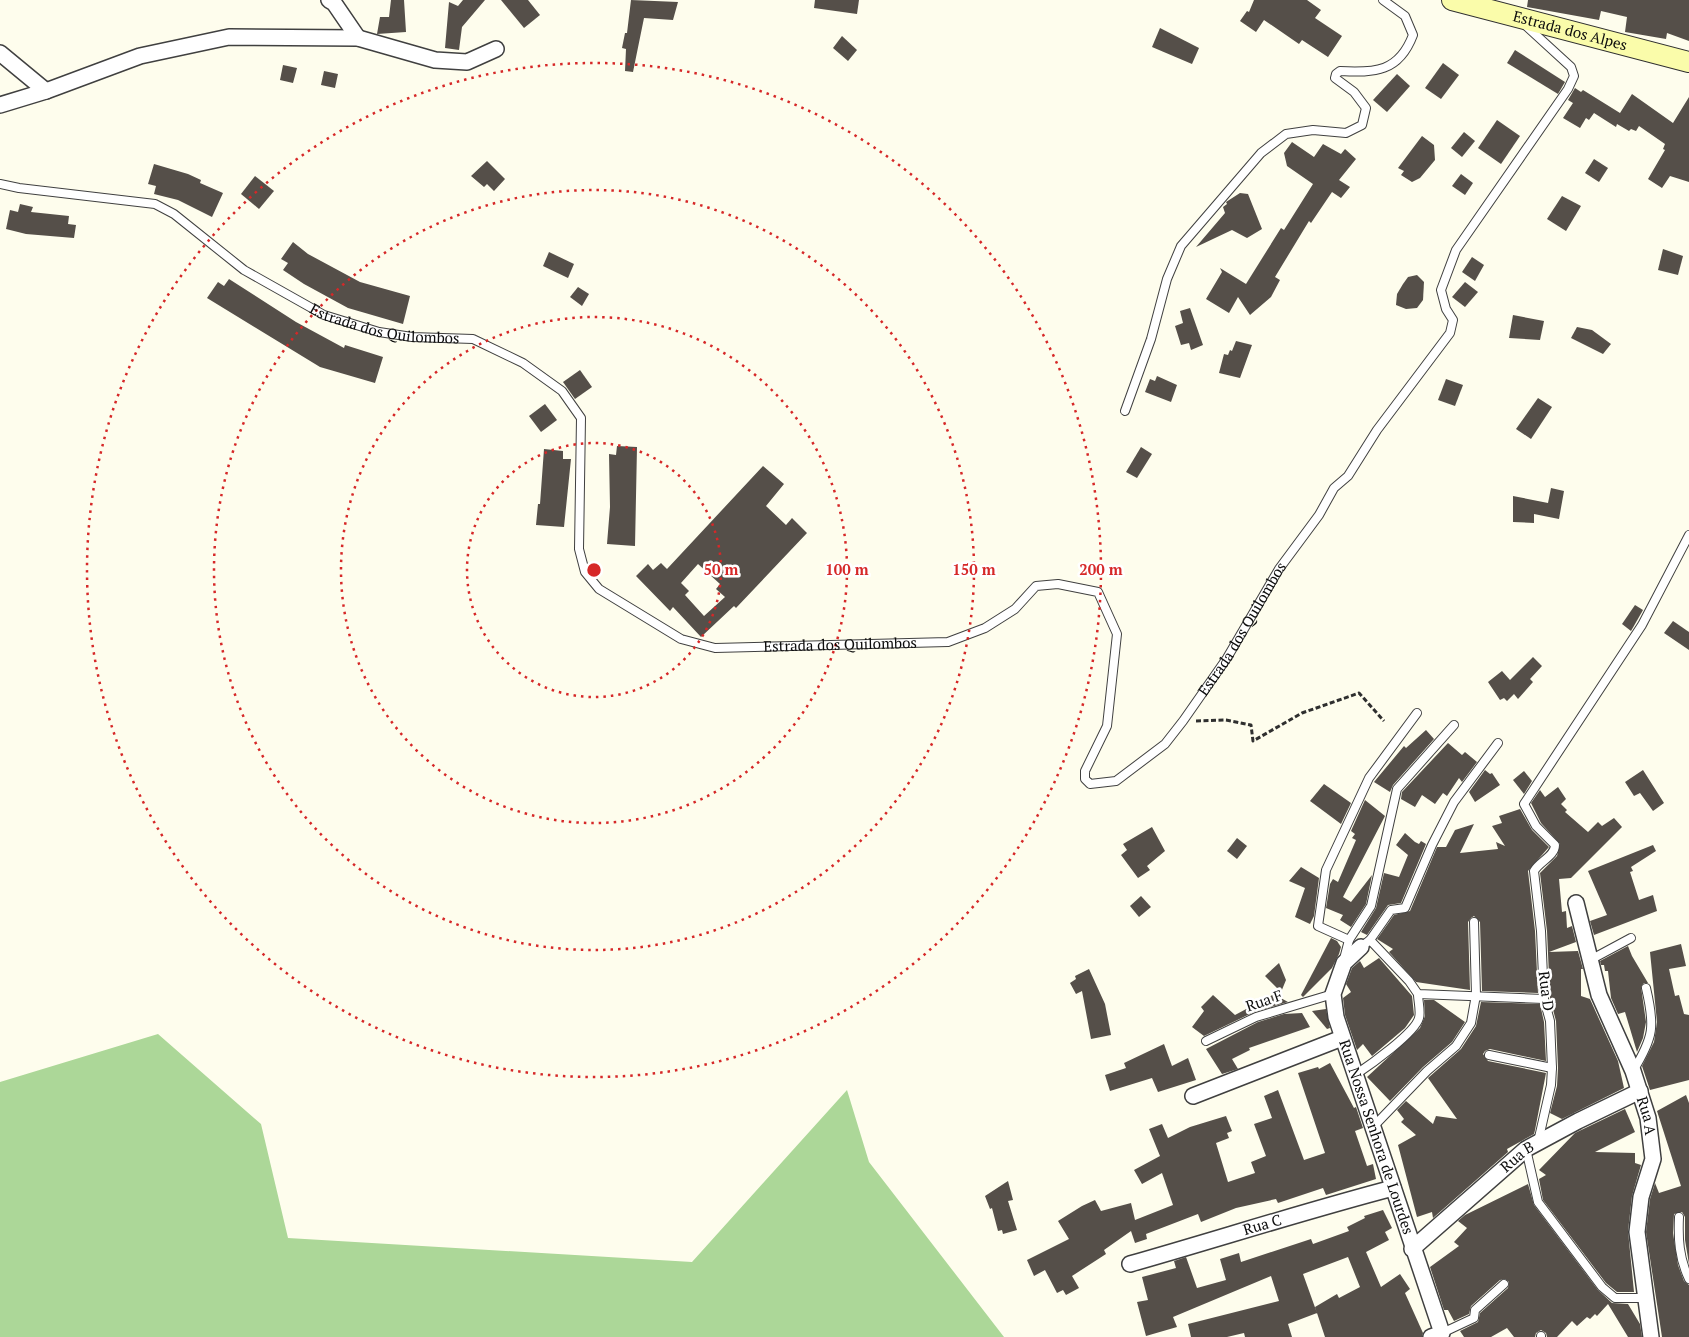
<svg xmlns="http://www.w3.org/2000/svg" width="1689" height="1337" font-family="'PT Serif',serif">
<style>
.forest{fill:#acd798}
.building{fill:#554f49;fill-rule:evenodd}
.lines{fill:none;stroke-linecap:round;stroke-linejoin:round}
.lane-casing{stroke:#404040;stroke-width:10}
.street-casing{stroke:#404040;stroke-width:18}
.secondary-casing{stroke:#2f2f2f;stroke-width:22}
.path{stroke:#2f2f2f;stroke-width:3;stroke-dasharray:5 2.5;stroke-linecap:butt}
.lane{stroke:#fff;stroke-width:8}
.street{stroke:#fff;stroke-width:15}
.secondary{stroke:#fafcaa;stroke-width:20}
.ring{fill:none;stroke:#d62828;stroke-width:2.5;stroke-dasharray:2.5 5}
.labels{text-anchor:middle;stroke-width:5;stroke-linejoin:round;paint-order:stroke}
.street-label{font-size:15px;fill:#0d0d0d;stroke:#fff}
.centre{fill:#d62828;stroke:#fff;stroke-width:2.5}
.ring-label{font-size:15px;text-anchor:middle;font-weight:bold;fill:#d62828;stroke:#fff;stroke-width:5;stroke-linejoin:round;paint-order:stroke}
</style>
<rect width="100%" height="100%" fill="#fefded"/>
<polygon class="forest" points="158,1034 261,1124 288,1238 692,1262 847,1090 869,1162 1004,1337 0,1337 0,1082"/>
<g class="building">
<polygon points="391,0 404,0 406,32 377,34 380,17 389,17"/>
<polygon points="463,0 485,0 462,27 459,50 445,48 449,2 458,6"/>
<polygon points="501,0 528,0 540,15 524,28"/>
<polygon points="631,0 678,2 673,20 644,18 633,72 625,71 626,49 622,48 625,33 627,33"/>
<polygon points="815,0 859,0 857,14 814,8"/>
<polygon points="1254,0 1307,0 1321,10 1315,18 1342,36 1328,57 1302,40 1299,44 1264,20 1256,32 1240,21 1247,11 1249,12"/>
<polygon points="1528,0 1689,0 1689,41 1667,33 1666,39 1625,32 1627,17 1601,11 1599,20 1527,7"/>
<polygon points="1160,28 1199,48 1192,64 1152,47"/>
<polygon points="842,36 857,50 848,61 833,48"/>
<polygon points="1515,50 1565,82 1558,94 1507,63"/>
<polygon points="1443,63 1459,75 1441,99 1425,88"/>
<polygon points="283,65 297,68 293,83 280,80"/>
<polygon points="324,71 338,74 335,88 321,85"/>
<polygon points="1397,74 1410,86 1387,112 1373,100"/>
<polygon points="1575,88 1581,92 1583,90 1620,113 1632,94 1673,123 1689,97 1689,182 1670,176 1662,188 1648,179 1665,150 1663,149 1665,144 1639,126 1636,131 1631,129 1629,131 1617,124 1616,127 1594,113 1589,120 1586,118 1580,128 1563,118 1573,103 1568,100"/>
<polygon points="1497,120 1520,136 1501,164 1478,148"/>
<polygon points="1464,132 1475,141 1462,157 1451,148"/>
<polygon points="1422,136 1434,145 1435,160 1420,178 1412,182 1401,175 1404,171 1398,168"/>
<polygon points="1292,142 1314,157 1323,144 1341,154 1345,149 1356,159 1339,180 1350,187 1341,198 1332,192 1311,223 1309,221 1275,277 1280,280 1271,297 1250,315 1238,297 1229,313 1206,299 1222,272 1220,268 1246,284 1281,228 1284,230 1313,184 1287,166 1284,153"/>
<polygon points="1594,159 1608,168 1599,182 1585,173"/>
<polygon points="487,161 505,179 494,191 487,184 484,187 471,176"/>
<polygon points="154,164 188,174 201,180 200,183 223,193 212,217 178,200 154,194 156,186 148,184"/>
<polygon points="1461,174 1473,183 1465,195 1452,186"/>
<polygon points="255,176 274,191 259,209 241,194"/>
<polygon points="1240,193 1248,194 1262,229 1247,238 1232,230 1196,247 1225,213 1223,207 1227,204 1226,202"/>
<polygon points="1562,196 1581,206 1566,231 1547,219"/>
<polygon points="20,204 33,207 31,212 69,216 68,224 76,225 74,238 26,234 6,229 10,210 18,212"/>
<polygon points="293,242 308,254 360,282 410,296 403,324 348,308 304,284 283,270 288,263 281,259"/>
<polygon points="1663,249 1683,256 1678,275 1658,270"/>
<polygon points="549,252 574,264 568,278 543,266"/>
<polygon points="1472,257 1484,265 1475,281 1462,272"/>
<polygon points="1417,275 1424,282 1423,300 1417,308 1406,309 1396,305 1397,294 1403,284 1408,277"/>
<polygon points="229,279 296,322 344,348 345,345 383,357 375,383 320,367 207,298 218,282 224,286"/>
<polygon points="1465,282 1478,292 1465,307 1452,297"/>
<polygon points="578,287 589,294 582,306 570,297"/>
<polygon points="1190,308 1203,345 1191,350 1189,343 1181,345 1175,326 1183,323 1180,311"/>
<polygon points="1513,315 1544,321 1540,340 1509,338"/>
<polygon points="1577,327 1592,330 1611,344 1603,354 1571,338"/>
<polygon points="1236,341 1252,345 1240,378 1219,373 1224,354 1228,355 1230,350 1232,351"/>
<polygon points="580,370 592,387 575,399 563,382"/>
<polygon points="1157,376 1177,385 1171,402 1145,392 1150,379 1155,381"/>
<polygon points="1446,379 1463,385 1455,406 1438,400"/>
<polygon points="1538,398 1552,407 1531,439 1516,429"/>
<polygon points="545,404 557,420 541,432 529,416"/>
<polygon points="617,446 637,447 635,546 607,544 610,507 609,454 616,455"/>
<polygon points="1141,447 1152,454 1137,478 1126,472"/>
<polygon points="544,449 563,451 563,459 571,459 564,527 536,525 538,504 540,504"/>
<path d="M763,466L784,484L766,506L786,525L792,518L807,533L736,608L734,606L701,637L673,607L670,611L636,576L648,564L653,570L661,563L667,569ZM698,564L720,584L716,589L725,597L704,616L685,595L689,591L681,583Z"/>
<polygon points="1551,488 1564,491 1559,519 1534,514 1534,523 1513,522 1513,496 1548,503"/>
<polygon points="1635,605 1643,610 1631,631 1622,624"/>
<polygon points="1673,621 1689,632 1689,650 1664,633"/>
<polygon points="1533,657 1542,666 1530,679 1533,682 1518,699 1514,694 1507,701 1504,698 1500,700 1488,682 1502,671 1510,680"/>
<polygon points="1426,730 1434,739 1393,785 1390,792 1374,782 1404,746 1406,748"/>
<polygon points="1448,743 1462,755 1465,752 1477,762 1462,782 1459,778 1447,796 1443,793 1435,804 1422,795 1415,807 1401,799 1402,792"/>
<polygon points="1485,770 1490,774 1492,773 1500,785 1475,802 1469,792"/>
<polygon points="1643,770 1664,803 1653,811 1640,793 1634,796 1625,782"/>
<polygon points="1524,771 1532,781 1524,794 1513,780"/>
<polygon points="1324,784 1351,803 1341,824 1310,801"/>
<polygon points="1558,787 1566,799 1561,804 1567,810 1565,812 1588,832 1598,822 1602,826 1614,818 1622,827 1571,878 1559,879 1562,912 1566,911 1567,928 1572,926 1576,942 1549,952 1578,951 1583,969 1581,969 1581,996 1590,999 1618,1061 1624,1088 1562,1119 1550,1113 1557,1086 1558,1068 1556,1021 1550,998 1547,931 1540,873 1557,856 1560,844 1541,823 1531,803 1540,790 1545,797"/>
<polygon points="1365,800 1385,816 1343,897 1351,902 1372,875 1366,904 1351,927 1340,920 1343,915 1326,908 1330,884 1333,879 1338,882 1356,840 1352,838 1355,834 1351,831"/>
<polygon points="1520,809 1532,830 1549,847 1528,871 1535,931 1538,993 1482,991 1480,922 1474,916 1471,918 1468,922 1470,990 1416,982 1389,952 1393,949 1377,939 1394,915 1410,911 1437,847 1446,847 1455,830 1474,824 1460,853 1498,849 1496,842 1505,846 1492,826 1502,823 1499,816"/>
<polygon points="1152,827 1165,851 1147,866 1150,870 1138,878 1121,855 1127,850 1123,844"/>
<polygon points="1405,833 1415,842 1419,844 1421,841 1426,844 1401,903 1388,905 1367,935 1361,932 1376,908 1384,873 1399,877 1408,855 1396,845"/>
<polygon points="1237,838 1247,846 1237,859 1227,851"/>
<polygon points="1653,845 1656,851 1631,867 1633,871 1630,872 1639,900 1653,895 1657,911 1594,935 1590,921 1607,915 1588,871"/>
<polygon points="1301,867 1319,878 1314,916 1310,924 1295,917 1305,888 1289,881"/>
<polygon points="1141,896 1151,907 1139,917 1130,906"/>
<polygon points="1331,938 1337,941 1341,947 1339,954 1332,968 1303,997 1301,995"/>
<polygon points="1681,944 1686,966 1669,969 1675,996 1679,995 1684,1014 1689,1015 1689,1080 1650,1090 1642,1066 1654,1042 1657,1022 1650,952"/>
<polygon points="1628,946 1632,956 1648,983 1644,983 1641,987 1646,1022 1643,1038 1637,1052 1625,1012 1618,1014 1611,998 1608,971 1605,971 1604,965 1601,965 1600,961"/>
<polygon points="1379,958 1412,996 1414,1015 1405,1028 1372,1056 1363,1044 1357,1050 1345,1015 1343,998 1351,992 1346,984 1352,968 1360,961 1364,968"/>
<polygon points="1279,963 1286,980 1279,997 1288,1002 1254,1012 1204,1036 1192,1027 1204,1011 1201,1007 1213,995 1235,1015 1280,991 1265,976"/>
<polygon points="1089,969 1105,1004 1111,1035 1091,1039 1082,991 1076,994 1070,983 1076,979 1075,976"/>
<polygon points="1424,1000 1434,1000 1465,1022 1452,1042 1423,1067 1390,1101 1367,1077 1420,1028 1425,1016"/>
<polygon points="1481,1002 1540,1004 1544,1022 1546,1061 1490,1049 1485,1051 1483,1054 1488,1061 1546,1073 1535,1130 1534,1134 1507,1149 1508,1152 1433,1218 1432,1212 1417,1217 1398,1145 1416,1135 1401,1122 1404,1119 1397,1110 1406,1101 1433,1124 1436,1116 1457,1119 1428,1078 1461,1049 1476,1026"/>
<polygon points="1326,1009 1330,1028 1327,1029 1312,1011"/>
<polygon points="1302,1013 1310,1027 1249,1048 1250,1050 1232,1059 1238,1069 1222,1074 1206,1049 1258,1022 1284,1014"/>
<polygon points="1164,1044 1172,1066 1188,1058 1196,1080 1158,1092 1152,1078 1110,1091 1105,1075 1126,1068 1124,1063"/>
<polygon points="1330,1063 1354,1108 1356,1107 1363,1128 1355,1131 1367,1166 1373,1164 1376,1179 1326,1195 1323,1188 1278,1203 1276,1199 1236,1208 1201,1222 1198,1214 1146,1234 1147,1239 1135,1243 1131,1231 1104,1250 1106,1254 1072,1276 1079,1288 1066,1295 1063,1290 1057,1293 1045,1270 1034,1276 1027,1260 1069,1239 1058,1221 1082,1206 1095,1200 1101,1211 1131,1203 1135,1220 1173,1205 1162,1173 1142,1184 1134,1170 1160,1156 1149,1129 1162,1124 1168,1138 1190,1127 1226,1116 1232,1131 1227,1133 1229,1138 1216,1143 1228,1182 1255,1173 1251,1162 1266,1156 1254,1124 1272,1118 1264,1096 1278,1090 1304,1160 1325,1153 1298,1073 1318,1067 1319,1069"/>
<polygon points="1686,1095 1689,1103 1689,1264 1685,1240 1685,1217 1682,1212 1674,1214 1673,1233 1678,1265 1684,1281 1689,1285 1689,1337 1662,1337 1646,1232 1650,1199 1655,1183 1659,1193 1681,1186 1657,1111"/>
<polygon points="1625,1109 1635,1132 1595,1152 1635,1153 1635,1163 1641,1165 1632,1196 1628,1231 1634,1292 1617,1292 1606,1283 1543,1200 1539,1179 1546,1175 1539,1170 1575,1133"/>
<polygon points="1008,1181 1013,1200 1008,1201 1017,1230 1003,1234 1002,1230 998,1231 992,1208 990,1209 985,1196"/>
<polygon points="1528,1184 1534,1205 1598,1290 1612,1303 1628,1304 1640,1324 1642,1337 1628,1337 1608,1304 1597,1316 1595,1314 1590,1319 1587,1317 1577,1326 1572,1321 1557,1337 1547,1337 1546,1333 1541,1330 1536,1333 1535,1337 1514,1337 1507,1328 1491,1337 1464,1337 1460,1331 1478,1322 1480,1313 1508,1288 1509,1282 1505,1279 1500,1280 1471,1306 1469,1314 1454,1321 1448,1310 1444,1310 1430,1267 1459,1246 1454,1242 1467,1228 1458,1221 1465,1215"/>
<polygon points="1383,1210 1392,1228 1385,1232 1389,1240 1366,1252 1381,1287 1400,1274 1410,1289 1405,1293 1423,1333 1422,1337 1325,1337 1315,1307 1337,1294 1339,1298 1360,1287 1348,1257 1303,1274 1317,1313 1288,1324 1292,1337 1245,1337 1244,1333 1227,1337 1191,1337 1188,1324 1279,1301 1271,1276 1173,1317 1177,1327 1146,1336 1137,1302 1148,1300 1142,1277 1176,1268 1174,1261 1186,1257 1197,1288 1226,1280 1220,1259 1239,1253 1241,1262 1311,1239 1313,1244 1349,1231 1347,1227 1365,1218 1364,1216"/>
</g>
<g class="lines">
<defs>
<g id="lane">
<path id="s1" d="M0,184L19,188L155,204L174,214L244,270L324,315L379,332L412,337L473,339L523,363L562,391L581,418L579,549L585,572L599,589L681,639L715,648L948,642L985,628L1015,609L1036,586L1058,584L1098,592L1117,634L1107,726L1085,771V779L1090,784L1116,781L1165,744L1183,721L1227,658L1279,569L1319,515L1334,488L1348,476L1377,430L1450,333L1453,320L1446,309L1441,290L1456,250L1568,89L1574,76L1571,67L1524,24"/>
<path d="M1125,411L1151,339L1167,279L1181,246L1261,153L1286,134L1313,130L1346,133L1362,125L1366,108L1354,92L1335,78L1336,74L1340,71C1375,73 1399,72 1413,35L1405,16L1383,0"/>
<polyline points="1349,940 1318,926 1326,870 1369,778 1417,713"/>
<polyline points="1370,940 1409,981 1418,994 1544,999"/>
<polyline points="1361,947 1370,940 1391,910 1405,908 1432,845 1454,802 1498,743"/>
<polyline points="1344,959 1349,940 1371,906 1397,789 1454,725"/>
<polyline points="1592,959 1631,938"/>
<polyline points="1206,1041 1256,1017 1333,994"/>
<polyline points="1489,1055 1552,1068"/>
<path d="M1633,1071C1654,1037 1655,1026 1646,988"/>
<path d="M1355,1075C1370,1065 1415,1033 1419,1018C1421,1011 1418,1001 1418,994"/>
<polyline points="1374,1126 1427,1071 1456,1046 1471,1023 1476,995 1474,922"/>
<path d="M1538,1142L1551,1085L1552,1068L1550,1021L1544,999L1541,931L1534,871C1540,861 1555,856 1555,845L1536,826L1524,804L1642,625L1689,535"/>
<polyline points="1526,1149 1538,1202 1602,1287 1615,1298 1647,1298"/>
<path d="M1679,1217C1678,1239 1679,1258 1689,1279"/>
<polyline points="1442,1333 1474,1318 1475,1310 1504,1284"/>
<polyline points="1541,1336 1541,1337"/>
</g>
<g id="street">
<polyline points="329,0 334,3 358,38"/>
<polyline points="0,53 46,91"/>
<polyline points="0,105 46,91 140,56 229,37 358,38 435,60 467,62 496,49"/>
<path id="s2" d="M1576,903L1599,995L1633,1071L1648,1118L1653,1159L1641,1197L1637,1232L1651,1337"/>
<path id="s3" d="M1361,947L1344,963L1333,994L1336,1017L1442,1333L1431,1337"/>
<polyline points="1193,1096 1342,1038"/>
<path id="s4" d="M1412,1249L1526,1149L1578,1121L1640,1091"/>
<path id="s5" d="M1130,1264C1218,1239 1305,1211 1393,1188"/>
</g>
<g id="secondary">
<path id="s6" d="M1452,0L1689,62"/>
</g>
</defs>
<use href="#lane" class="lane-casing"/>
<use href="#street" class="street-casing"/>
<use href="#secondary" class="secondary-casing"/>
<polyline class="path" points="1196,721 1226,720 1251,725 1253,741 1302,713 1359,693 1384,721"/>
<use href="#lane" class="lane"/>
<use href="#street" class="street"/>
<use href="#secondary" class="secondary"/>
</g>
<g class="ring">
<circle cx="594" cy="570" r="127"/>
<circle cx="594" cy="570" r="253"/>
<circle cx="594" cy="570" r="380"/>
<circle cx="594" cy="570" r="507"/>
</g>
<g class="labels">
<g class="street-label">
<text dy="5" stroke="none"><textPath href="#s6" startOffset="122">Estrada dos Alpes</textPath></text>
<text dy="5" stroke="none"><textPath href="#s1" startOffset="421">Estrada dos Quilombos</textPath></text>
<text dy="5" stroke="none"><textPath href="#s1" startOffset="1788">Estrada dos Quilombos</textPath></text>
<text dy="5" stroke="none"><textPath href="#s1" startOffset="1081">Estrada dos Quilombos</textPath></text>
<text transform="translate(1546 991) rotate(83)" y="5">Rua D</text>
<text transform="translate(1264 1001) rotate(-19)" y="5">Rua F</text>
<text dy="5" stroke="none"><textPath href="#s2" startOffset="225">Rua A</textPath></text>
<text dy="5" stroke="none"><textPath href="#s3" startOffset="206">Rua Nossa Senhora de Lourdes</textPath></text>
<text dy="5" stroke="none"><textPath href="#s4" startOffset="140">Rua B</textPath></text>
<text dy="5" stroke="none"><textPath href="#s5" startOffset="138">Rua C</textPath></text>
</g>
</g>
<circle cx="594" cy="570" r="8" class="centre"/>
<g class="ring-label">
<text x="721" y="575">50 m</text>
<text x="847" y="575">100 m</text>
<text x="974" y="575">150 m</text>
<text x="1101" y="575">200 m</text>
</g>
</svg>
